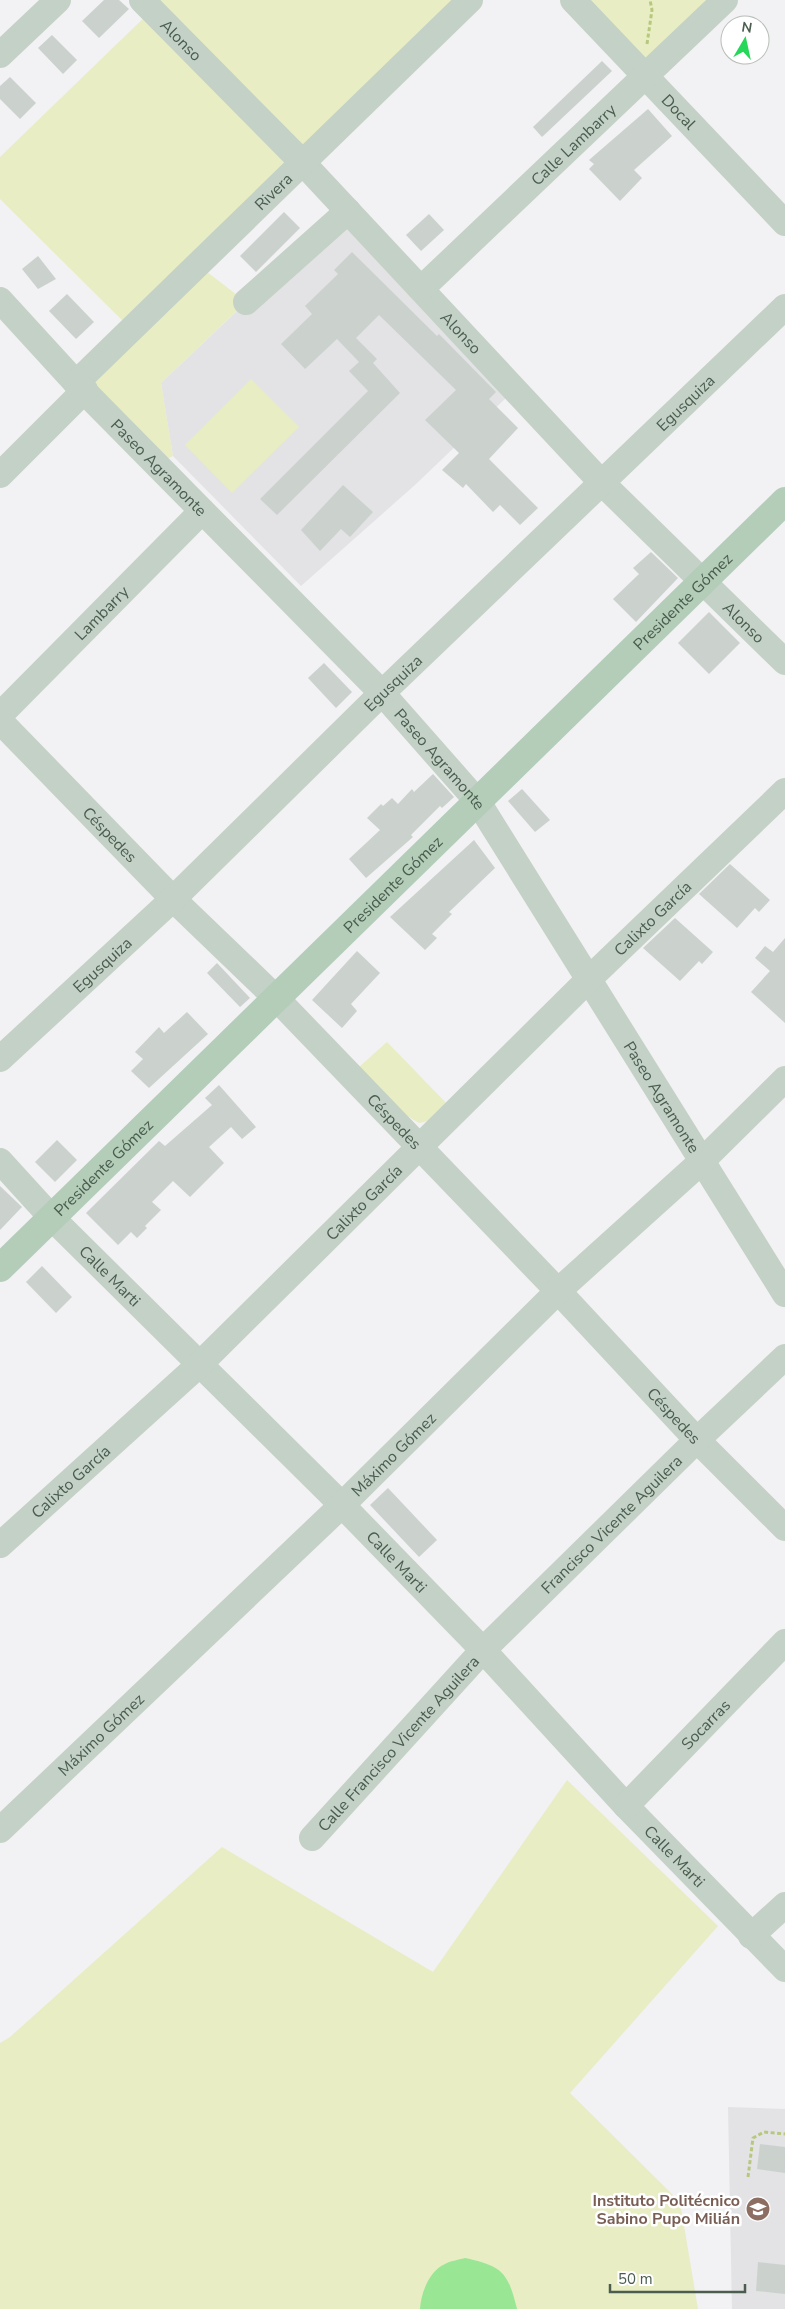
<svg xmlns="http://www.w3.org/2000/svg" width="785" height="2309" font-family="'Nunito Sans',sans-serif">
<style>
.education{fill:#e3e2e4}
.green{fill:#e8edc3}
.water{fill:#99e694}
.building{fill:#cbd2ce}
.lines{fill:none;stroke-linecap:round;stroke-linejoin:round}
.path{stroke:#b7c87e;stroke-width:3;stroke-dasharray:4 2.5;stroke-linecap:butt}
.minor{stroke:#c3d1c6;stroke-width:26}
.major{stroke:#b3cdb9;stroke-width:28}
.labels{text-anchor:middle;stroke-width:5;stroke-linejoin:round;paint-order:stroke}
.street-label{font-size:16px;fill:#4a5d4e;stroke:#fff}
.education-label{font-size:16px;font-weight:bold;fill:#785e54;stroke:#fff;text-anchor:end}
</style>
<rect width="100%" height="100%" fill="#f2f1f3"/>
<g class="education">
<polygon points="347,207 508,396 416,484 301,586 173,456 161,383"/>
<polygon points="728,2107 785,2109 785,2309 732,2309"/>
</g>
<g class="green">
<polygon points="142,0 470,0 198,265 246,302 161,383 173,456 156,464 76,383 131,329 0,199 0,157 152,10"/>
<polygon points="571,0 725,0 645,77"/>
<polygon points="251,379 299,427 232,493 185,445"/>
<polygon points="387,1042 447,1104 433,1120 419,1123 404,1114 358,1068"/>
<polygon points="567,1780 718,1926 570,2093 680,2202 698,2309 0,2309 0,2043 10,2037 222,1847 433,1972"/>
</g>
<path class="water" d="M465,2258C502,2266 508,2272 517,2309H420C421,2293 429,2271 445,2264C450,2261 458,2260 465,2258Z"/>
<g class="building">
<polygon points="104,0 119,0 129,9 99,38 82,21"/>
<polygon points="52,35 77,60 63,74 38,48"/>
<polygon points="602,61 612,71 542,137 533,127"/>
<polygon points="10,77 36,103 20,119 0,99 0,86"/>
<polygon points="648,109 672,136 634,170 642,178 620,201 589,169 594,164 589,160"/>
<polygon points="284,212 300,228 256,272 240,256"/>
<polygon points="429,214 444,230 421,251 406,235"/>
<polygon points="352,252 437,336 439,334 496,392 489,399 518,428 489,459 538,508 520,525 500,505 493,512 466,484 463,488 442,470 459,453 425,420 456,390 379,315 356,338 377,359 373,363 400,393 277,515 260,499 368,391 349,371 359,362 337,339 305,369 281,344 312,314 305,306 338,274 334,270"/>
<polygon points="38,256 56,279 38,289 22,269"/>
<polygon points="67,294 94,322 76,339 49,311"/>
<polygon points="343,485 373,512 350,537 341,529 320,551 301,530"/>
<polygon points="651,552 678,578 636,622 613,599 639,574 633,568"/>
<polygon points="709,612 740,643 709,674 678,643"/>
<polygon points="324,663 352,692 336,708 308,678"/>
<polygon points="433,774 454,797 442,808 440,806 411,835 413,837 366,878 349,859 380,830 367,818 381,804 383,806 392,798 398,804 412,789 414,792"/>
<polygon points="522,789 550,820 535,832 508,801"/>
<polygon points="474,840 495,868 449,912 452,914 432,934 437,938 425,950 390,917"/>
<polygon points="730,864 770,900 759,912 755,908 737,928 699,894"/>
<polygon points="675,918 713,952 702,964 699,961 680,981 643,948"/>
<polygon points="785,938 785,1023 751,992 770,971 755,958 765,946 773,952"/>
<polygon points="357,951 380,973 351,1004 357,1011 342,1028 312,1000"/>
<polygon points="217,963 250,998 240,1007 207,973"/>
<polygon points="187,1012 208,1034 149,1088 131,1071 143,1059 135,1052 159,1027 164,1033"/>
<polygon points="219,1085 256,1127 242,1139 231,1127 209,1147 224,1163 190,1197 173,1181 152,1202 161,1210 145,1226 147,1228 137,1238 131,1232 118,1245 86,1213 159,1141 165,1146 212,1105 205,1098"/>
<polygon points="57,1140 77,1160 55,1182 35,1162"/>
<polygon points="0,1186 22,1207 0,1230"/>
<polygon points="42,1266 72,1297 56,1313 26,1282"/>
<polygon points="388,1488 437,1540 419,1557 370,1505"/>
<polygon points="760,2144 785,2147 785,2173 757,2169"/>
<polygon points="758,2262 785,2265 785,2294 756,2291"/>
</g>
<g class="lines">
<g class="path">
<polyline points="647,44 652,10 650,0"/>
<polyline points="748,2177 753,2138 764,2132 785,2134"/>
</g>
<g class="minor">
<path id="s1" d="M142,0L303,163L601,482L785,662"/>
<path id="s2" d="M573,0L785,223"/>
<polyline points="0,55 58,0"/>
<path id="s3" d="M421,289L725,0"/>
<path id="s4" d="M0,300L76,383L382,693L478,802L785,1294"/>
<polyline points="246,302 348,211"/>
<path id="s5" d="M76,383L470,0"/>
<polyline points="0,475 85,390"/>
<path id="s6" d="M0,715L202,511"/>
<path id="s7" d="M0,721L173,899L277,999L558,1291L697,1440L785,1528"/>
<path id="s8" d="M0,1059L173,899L382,693L785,307"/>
<path id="s9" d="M0,1161L52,1218L342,1505L483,1650L626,1806L785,1969"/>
<path id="s10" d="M0,1545L200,1364L589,979L785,791"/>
<path id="s11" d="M626,1806L785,1642"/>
<path id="s12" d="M0,1830L342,1505L558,1291L701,1162L785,1079"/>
<path id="s13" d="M312,1838L483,1650L697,1440L785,1357"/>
<polyline points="751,1936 785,1905"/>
</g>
<path class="major" id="s14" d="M0,1268L785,501"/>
</g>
<defs>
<symbol id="school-disc" viewBox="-11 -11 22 22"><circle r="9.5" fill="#8d6e63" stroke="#fff"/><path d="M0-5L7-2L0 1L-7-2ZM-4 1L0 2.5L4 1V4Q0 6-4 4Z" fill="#fff"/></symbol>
</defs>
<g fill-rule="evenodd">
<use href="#school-disc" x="744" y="2195" width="28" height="28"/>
</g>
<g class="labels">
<g class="street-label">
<text dy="6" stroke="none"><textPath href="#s1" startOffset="56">Alonso</textPath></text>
<text dy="6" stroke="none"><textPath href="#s2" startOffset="154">Docal</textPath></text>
<text dy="6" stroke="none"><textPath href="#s3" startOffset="210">Calle Lambarry</textPath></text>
<text dy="6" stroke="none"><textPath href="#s5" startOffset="275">Rivera</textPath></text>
<text dy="6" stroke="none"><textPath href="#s1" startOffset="461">Alonso</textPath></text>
<text dy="6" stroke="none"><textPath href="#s8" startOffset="949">Egusquiza</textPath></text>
<text dy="6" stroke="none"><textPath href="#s4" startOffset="231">Paseo Agramonte</textPath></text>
<text dy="6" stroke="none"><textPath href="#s14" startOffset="954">Presidente Gómez</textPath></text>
<text dy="6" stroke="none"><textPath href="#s6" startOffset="144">Lambarry</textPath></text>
<text dy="6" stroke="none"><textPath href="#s1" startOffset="866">Alonso</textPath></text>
<text dy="6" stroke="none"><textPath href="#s8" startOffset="544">Egusquiza</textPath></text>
<text dy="6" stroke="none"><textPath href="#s4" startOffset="636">Paseo Agramonte</textPath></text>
<text dy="6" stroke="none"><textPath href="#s7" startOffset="158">Céspedes</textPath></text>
<text dy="6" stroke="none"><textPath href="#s14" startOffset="549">Presidente Gómez</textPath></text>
<text dy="6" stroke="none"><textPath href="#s10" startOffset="905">Calixto García</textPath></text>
<text dy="6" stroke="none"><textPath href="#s8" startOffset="139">Egusquiza</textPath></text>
<text dy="6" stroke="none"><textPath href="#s4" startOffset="1041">Paseo Agramonte</textPath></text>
<text dy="6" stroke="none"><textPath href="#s7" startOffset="562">Céspedes</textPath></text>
<text dy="6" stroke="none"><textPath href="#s14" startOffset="144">Presidente Gómez</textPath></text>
<text dy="6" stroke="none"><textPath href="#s10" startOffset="500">Calixto García</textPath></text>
<text dy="6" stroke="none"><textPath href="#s9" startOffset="159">Calle Marti</textPath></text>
<text dy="6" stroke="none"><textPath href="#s7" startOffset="968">Céspedes</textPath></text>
<text dy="6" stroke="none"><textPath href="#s12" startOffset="544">Máximo Gómez</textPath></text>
<text dy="6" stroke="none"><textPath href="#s10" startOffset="95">Calixto García</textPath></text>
<text dy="6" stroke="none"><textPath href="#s13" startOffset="434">Francisco Vicente Aguilera</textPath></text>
<text dy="6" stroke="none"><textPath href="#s9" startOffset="564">Calle Marti</textPath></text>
<text dy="6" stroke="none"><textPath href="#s11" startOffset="114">Socarras</textPath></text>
<text dy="6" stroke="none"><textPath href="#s12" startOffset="139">Máximo Gómez</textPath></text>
<text dy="6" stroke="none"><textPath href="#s13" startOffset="128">Calle Francisco Vicente Aguilera</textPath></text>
<text dy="6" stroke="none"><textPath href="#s9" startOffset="969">Calle Marti</textPath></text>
</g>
<g class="education-label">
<text x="740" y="2206">Instituto Politécnico<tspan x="740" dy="18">Sabino Pupo Milián</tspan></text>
</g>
</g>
<g transform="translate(745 40) rotate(9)"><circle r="24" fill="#ffffff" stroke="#b7beb8"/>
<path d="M0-4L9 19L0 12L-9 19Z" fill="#27d759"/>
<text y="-8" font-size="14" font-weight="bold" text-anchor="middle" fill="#4a5d4e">N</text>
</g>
<path d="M610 2284v8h135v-8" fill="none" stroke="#4a5d4e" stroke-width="2.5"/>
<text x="618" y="2284" font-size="15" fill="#4a5d4e" stroke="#ffffff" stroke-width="4" paint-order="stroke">50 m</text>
</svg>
